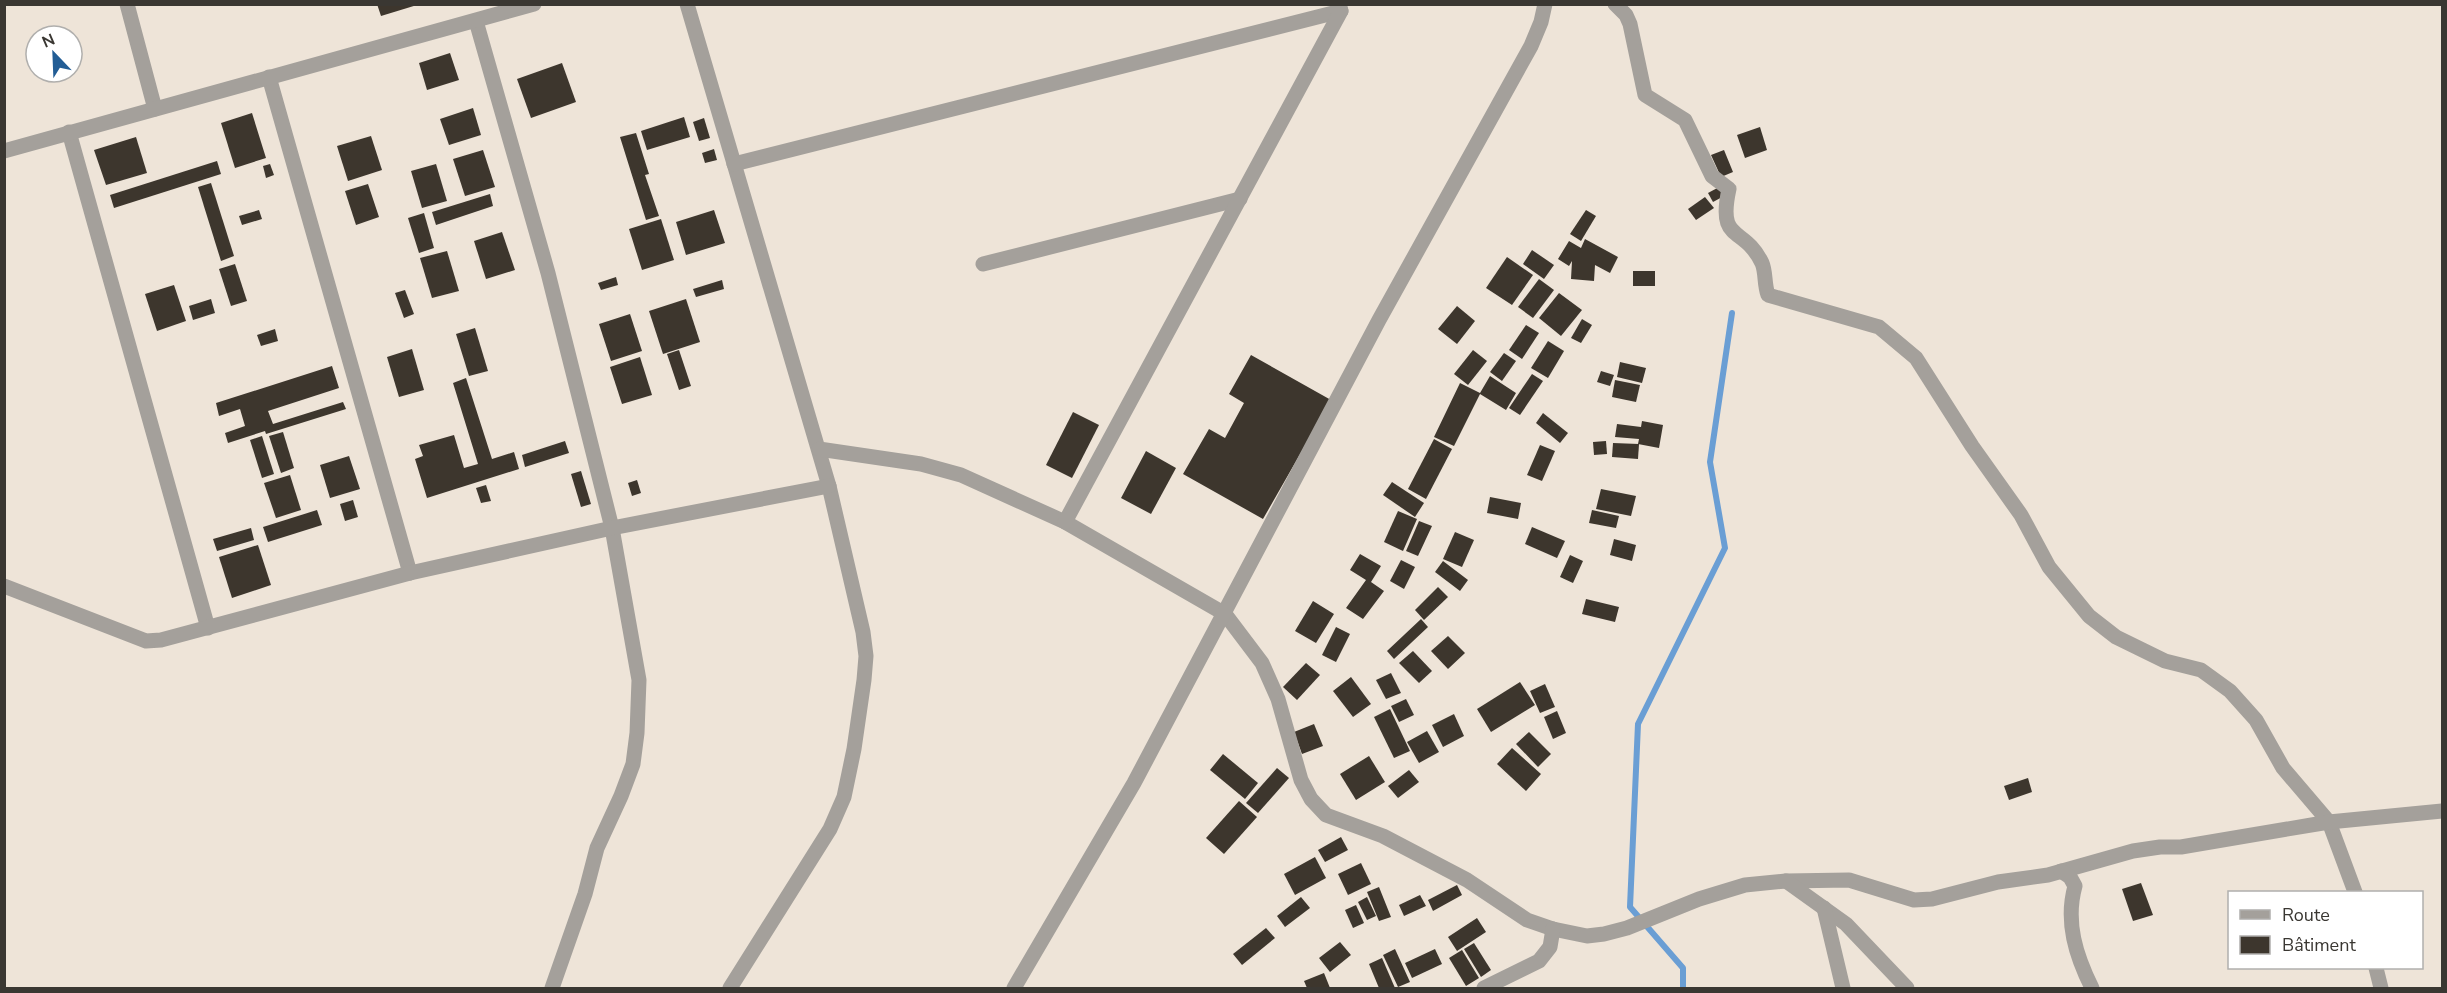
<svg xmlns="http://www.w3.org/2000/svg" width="2447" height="993" font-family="'Nunito Sans',sans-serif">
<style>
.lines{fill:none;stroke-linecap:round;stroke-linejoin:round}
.stream{stroke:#6a9ed4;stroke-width:6}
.building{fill:#3d362d}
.minor{stroke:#a4a09b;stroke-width:15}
</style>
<rect width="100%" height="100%" fill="#eee4d8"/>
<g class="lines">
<polyline class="stream" points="1683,988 1683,968 1630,907 1638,724 1725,548 1710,462 1732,313"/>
</g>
<g class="building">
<polygon points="377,4 417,4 417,5 381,16"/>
<polygon points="450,53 459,80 427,90 419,63"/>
<polygon points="562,63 576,102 531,118 517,79"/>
<polygon points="473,108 481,135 449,145 440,119"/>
<polygon points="252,113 266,158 235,168 221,123"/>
<polygon points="684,117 690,137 647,150 641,131"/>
<polygon points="704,118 710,138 699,141 693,122"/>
<polygon points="1760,127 1767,150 1745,158 1737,135"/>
<polygon points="636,133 649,174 645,175 659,216 646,220 620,137"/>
<polygon points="371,136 382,170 348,181 337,146"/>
<polygon points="136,137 147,173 106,185 94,150"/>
<polygon points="714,149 717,160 705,163 702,153"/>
<polygon points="483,150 495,187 465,196 453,159"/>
<polygon points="1724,150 1733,172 1721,177 1711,155"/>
<polygon points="217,161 221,174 114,208 110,195"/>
<polygon points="270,164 274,175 266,178 263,166"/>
<polygon points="436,164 447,201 422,208 411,171"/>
<polygon points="211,183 234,256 221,261 198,187"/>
<polygon points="368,184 379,217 356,225 345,191"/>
<polygon points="1721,186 1726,195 1713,202 1708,193"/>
<polygon points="490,194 493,206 436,225 432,212"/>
<polygon points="1705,197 1714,208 1696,220 1688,209"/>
<polygon points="259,210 262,219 242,225 239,216"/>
<polygon points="714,210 725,243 686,255 676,222"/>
<polygon points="1586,210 1596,216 1581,241 1570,234"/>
<polygon points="424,213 434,248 419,253 408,218"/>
<polygon points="661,219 674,260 642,270 629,229"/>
<polygon points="502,232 515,270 486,279 474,241"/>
<polygon points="1585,239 1618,257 1610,273 1595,265 1594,281 1571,279 1572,261 1569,266 1558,259 1569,241 1581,248"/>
<polygon points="1532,250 1554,265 1544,279 1523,264"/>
<polygon points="447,251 459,291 432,298 420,258"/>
<polygon points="1507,257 1533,275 1512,305 1486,288"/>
<polygon points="235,264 247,301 231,306 219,269"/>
<rect x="1633" y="271" width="22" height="15"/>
<polygon points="616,277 618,285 601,290 598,283"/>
<polygon points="1539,279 1554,290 1533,318 1518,307"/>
<polygon points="722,280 724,289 696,297 693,289"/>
<polygon points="174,285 186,321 157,331 145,294"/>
<polygon points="405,290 414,314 404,318 395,293"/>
<polygon points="1559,293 1582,310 1561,336 1539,318"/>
<polygon points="211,299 215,313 193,320 189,306"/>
<polygon points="686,299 700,342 663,354 649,311"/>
<polygon points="1457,306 1475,321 1457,344 1438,329"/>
<polygon points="630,314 642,351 611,361 599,324"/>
<polygon points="1582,319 1592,325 1581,343 1571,338"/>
<polygon points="1526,325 1539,333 1522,359 1509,350"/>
<polygon points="475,328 488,371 469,376 456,334"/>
<polygon points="275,329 278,341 261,346 257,335"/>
<polygon points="1548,341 1564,351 1548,378 1531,368"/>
<polygon points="412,349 424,390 399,397 387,357"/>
<polygon points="679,350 691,386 679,390 667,354"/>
<polygon points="1473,350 1487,361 1468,385 1454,374"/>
<polygon points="1504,353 1516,361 1502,381 1490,372"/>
<polygon points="1251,355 1331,400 1263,519 1183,474 1209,429 1225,438 1244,403 1229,394"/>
<polygon points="640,357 652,395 622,404 610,367"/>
<polygon points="1620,362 1646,368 1642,383 1617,377"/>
<polygon points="332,366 339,388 268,411 273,424 343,402 346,409 266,434 265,431 228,443 225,433 245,426 240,409 219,416 216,403"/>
<polygon points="1601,371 1614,375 1610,386 1597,382"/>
<polygon points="1532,374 1543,381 1520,415 1509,408"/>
<polygon points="1490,376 1516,393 1506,410 1480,394 1454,446 1434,437 1460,383 1480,393"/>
<polygon points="466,378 492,459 514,452 519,469 427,498 415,459 423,456 419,445 454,435 464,468 478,464 453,383"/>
<polygon points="1615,380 1640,385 1636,402 1612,397"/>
<polygon points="1073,412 1099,425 1072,478 1046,465"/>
<polygon points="1543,413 1568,433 1560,443 1536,423"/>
<polygon points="1642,421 1663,425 1659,448 1638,444 1639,439 1615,437 1617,424 1641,427"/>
<polygon points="283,432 294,468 281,473 269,436"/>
<polygon points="262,436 274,474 262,478 250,440"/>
<polygon points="1434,439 1452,449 1426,499 1408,489"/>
<polygon points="565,441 569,453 525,467 522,455"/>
<polygon points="1606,441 1607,454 1594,455 1593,442"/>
<polygon points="1613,443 1639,444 1638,459 1612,457"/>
<polygon points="1540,445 1555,451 1542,481 1527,475"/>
<polygon points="1146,451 1176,468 1151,514 1121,498"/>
<polygon points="349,456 360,489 330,498 320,465"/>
<polygon points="581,471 591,504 581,507 571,474"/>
<polygon points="290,475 301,510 276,518 264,483"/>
<polygon points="637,480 641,493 632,496 628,483"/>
<polygon points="1392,482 1424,503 1415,517 1383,495"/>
<polygon points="486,485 491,501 481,503 476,488"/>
<polygon points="1601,489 1636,496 1631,516 1596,509"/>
<polygon points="1490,497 1521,503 1518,519 1487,513"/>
<polygon points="353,500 358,517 345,521 340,504"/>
<polygon points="317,510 322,525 268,542 263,527"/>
<polygon points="1592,510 1619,516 1616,528 1589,523"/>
<polygon points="1398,511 1417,519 1403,551 1384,542"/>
<polygon points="1419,521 1432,526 1418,556 1406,551"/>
<polygon points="1532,527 1565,541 1557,558 1525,544"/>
<polygon points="251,528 254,540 217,551 213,539"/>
<polygon points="1455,532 1474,540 1462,567 1443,559"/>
<polygon points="1614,539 1636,545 1632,561 1610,555"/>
<polygon points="258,545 271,585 232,598 219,557"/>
<polygon points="1360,554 1381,566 1371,582 1384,591 1363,619 1346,608 1366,580 1350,570"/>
<polygon points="1570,555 1583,561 1573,583 1560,577"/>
<polygon points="1401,560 1415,567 1404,589 1390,581"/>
<polygon points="1443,561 1468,580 1460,591 1435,572"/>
<polygon points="1438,587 1448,597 1424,620 1415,610"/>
<polygon points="1586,599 1619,607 1615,622 1582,614"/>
<polygon points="1313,601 1334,614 1316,643 1295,631"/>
<polygon points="1421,619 1428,627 1394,659 1387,651"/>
<polygon points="1336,627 1350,634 1336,662 1322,655"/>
<polygon points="1448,636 1465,653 1448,669 1431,651"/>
<polygon points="1413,651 1432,671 1419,683 1399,663"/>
<polygon points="1306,663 1320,675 1297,700 1283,687"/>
<polygon points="1391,673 1401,693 1386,699 1376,680"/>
<polygon points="1351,677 1371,704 1353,717 1333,691"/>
<polygon points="1520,682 1535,705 1491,732 1477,709"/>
<polygon points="1545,684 1555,707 1540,713 1530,691"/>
<polygon points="1406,699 1414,715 1399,722 1391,706"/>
<polygon points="1390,709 1410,751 1394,758 1374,717"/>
<polygon points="1557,711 1566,733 1553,739 1544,717"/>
<polygon points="1454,714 1464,736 1443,747 1432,725"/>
<polygon points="1314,724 1323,746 1302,754 1294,732"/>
<polygon points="1427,731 1439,752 1419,763 1407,742"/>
<polygon points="1529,732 1551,754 1538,767 1516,744"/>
<polygon points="1512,748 1541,774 1526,791 1497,764"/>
<polygon points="1223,754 1258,783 1245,799 1210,770"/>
<polygon points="1369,756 1385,782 1356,800 1340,774"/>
<polygon points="1277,768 1289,778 1258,813 1246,803"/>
<polygon points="1409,770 1419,782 1398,798 1388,786"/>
<polygon points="2028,778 2032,792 2009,800 2004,786"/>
<polygon points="1239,801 1257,817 1224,854 1206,838"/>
<polygon points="1341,837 1348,850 1325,862 1318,850"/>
<polygon points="1315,857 1326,878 1295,895 1284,874"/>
<polygon points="1361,863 1371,884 1348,895 1338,874"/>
<polygon points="2141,883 2153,915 2133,921 2122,889"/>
<polygon points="1457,885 1462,895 1433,911 1428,900"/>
<polygon points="1379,887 1391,917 1379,921 1367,892"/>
<polygon points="1420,895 1426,906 1404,916 1399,905"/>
<polygon points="1301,897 1310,908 1285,927 1277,916"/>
<polygon points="1367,897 1376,916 1367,920 1358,902"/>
<polygon points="1356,905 1364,923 1353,928 1345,910"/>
<polygon points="1477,918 1486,932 1457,951 1448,937"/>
<polygon points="1266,928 1275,938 1242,965 1233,954"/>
<polygon points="1340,942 1351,955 1330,972 1319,958"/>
<polygon points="1474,943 1491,970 1481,977 1464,949"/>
<polygon points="1395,949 1410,982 1398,987 1383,955"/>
<polygon points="1435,949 1442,964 1412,978 1405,963"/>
<polygon points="1462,950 1479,978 1466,986 1449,958"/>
<polygon points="1382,958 1395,988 1379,988 1369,964"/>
<polygon points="1324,973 1330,988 1307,988 1304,981"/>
</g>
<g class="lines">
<g class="minor">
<polyline points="127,4 155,109"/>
<polyline points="687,4 829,486 863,632 866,656 864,680 854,749 844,797 830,829 730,988"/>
<path d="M1615,4L1626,15L1630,24L1645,95L1685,120L1712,176L1729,189C1717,244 1744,225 1762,263C1766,272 1764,284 1768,295L1879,327L1916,358L1972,446L2021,515L2049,567L2089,616L2116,637L2165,661L2201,670L2230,691L2256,720L2283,768L2329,822L2355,892"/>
<polyline points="476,21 548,273 612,528 639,680 637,733 633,764 621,796 597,848 585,894 552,988"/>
<polyline points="269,77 410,573"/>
<polyline points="69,132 208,628"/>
<polyline points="4,151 534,4"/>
<polyline points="734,164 1341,11"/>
<polyline points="983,264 1240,199"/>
<polyline points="819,449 921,464 961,475 1065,522 1225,614 1262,663 1278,699 1301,780 1311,799 1326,815 1383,836 1467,880 1527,920 1553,929 1587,936 1604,934 1627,928 1699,899 1745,885 1786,881 1849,880 1914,900 1932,899 1998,882 2048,875 2133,851 2160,847 2181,847 2329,822 2442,811"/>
<polyline points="1065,522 1341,11 1340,7"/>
<polyline points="4,586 146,641 161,640 410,573 612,528 829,486"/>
<path d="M2061,871L2070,877L2075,886C2065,922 2076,956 2092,988"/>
<polyline points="1786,881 1846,924 1907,988"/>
<polyline points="1824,908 1843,988"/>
<polyline points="2376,968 2381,988"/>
<polyline points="1014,988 1134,783 1379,320 1531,46 1541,22 1545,4"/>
<polyline points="1484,988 1539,961 1550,947 1553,929"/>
</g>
</g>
<rect width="2447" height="993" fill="none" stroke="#3a3732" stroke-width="12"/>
<rect x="2228" y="891" width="195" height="78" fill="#ffffff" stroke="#b0afad" stroke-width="1.5"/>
<rect x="2240" y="910" width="30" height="9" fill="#a4a09b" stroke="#b0afad" stroke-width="1.5"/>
<text x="2282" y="921" font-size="18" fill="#3a3732">Route</text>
<rect x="2240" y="936" width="30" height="18" fill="#3d362d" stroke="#b0afad" stroke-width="1.5"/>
<text x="2282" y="951" font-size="18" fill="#3a3732">Bâtiment</text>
<g transform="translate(54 54) rotate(337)"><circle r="28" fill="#ffffff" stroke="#b0afad" stroke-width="1.5"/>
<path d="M0-4.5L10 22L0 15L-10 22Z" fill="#225d95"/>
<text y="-9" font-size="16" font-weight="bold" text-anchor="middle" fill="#3a3732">N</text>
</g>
</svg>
